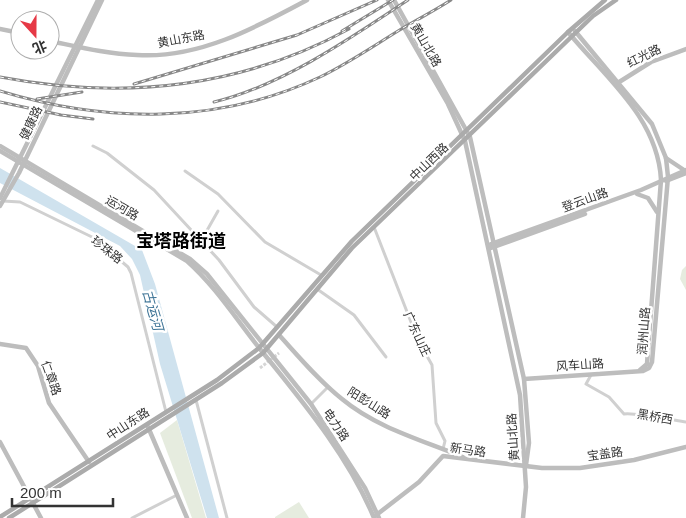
<svg xmlns="http://www.w3.org/2000/svg" width="686" height="518" font-family="Arial,'Noto Sans SC',sans-serif">
<style>
.green{fill:#e6ecdf}
.water{fill:#cfe2ee}
.lines{fill:none;stroke-linecap:round;stroke-linejoin:round}
.street-tunnel{stroke:#d6d6d6;stroke-width:3;stroke-dasharray:3 1.5;stroke-linecap:butt}
.street{stroke:#d0d0d0;stroke-width:3}
.secondary{stroke:#bdbdbd;stroke-width:4.5}
.primary{stroke:#ababab;stroke-width:4.5}
.rail-casing{stroke:#888;stroke-width:3}
.rail{stroke:#fff;stroke-width:1;stroke-dasharray:4;stroke-linecap:butt}
.labels{text-anchor:middle;stroke-width:5;stroke-linejoin:round;paint-order:stroke}
.street-label{font-size:12px;fill:#333;stroke:#fff}
.water-label{font-size:14px;font-style:italic;fill:#3f7597;stroke:#fff}
.district-label{font-size:18px;font-weight:bold;fill:#000;stroke:#fff}
</style>
<rect width="100%" height="100%" fill="#fff"/>
<g class="green">
<polygon points="686,266 686,290 680,279 682,270"/>
<polygon points="177,420 206,518 192,518 160,433"/>
<polygon points="299,502 309,518 275,518 275,517"/>
</g>
<polygon class="water" points="0,168 142,250 155,284 219,518 207,518 160,364 140,275 132,259 120,246 0,183"/>
<g class="lines">
<polyline class="street-tunnel" points="260,368 279,353"/>
<g class="street">
<polyline points="93,146 107,153 154,190 219,260 254,307 277,327"/>
<polyline points="185,171 218,194 265,242 321,275"/>
<polyline points="3,201 20,202 94,238 128,267 131,273 166,412"/>
<polyline points="374,227 418,340 432,365 436,423 445,441 443,449"/>
<polyline points="201,241 218,211"/>
<polyline points="317,289 354,315 386,357"/>
<path d="M591,375L586,384L609,397L624,414C633,412 673,420 686,422"/>
<polyline points="196,400 227,518"/>
<polyline points="311,404 328,387"/>
<polyline points="132,518 177,495"/>
</g>
<g class="secondary">
<polyline points="388,0 448,104 465,141 520,395 526,487 523,518"/>
<polyline points="394,0 470,137 524,379 529,443 526,465"/>
<polyline points="0,29 20,33"/>
<path d="M568,32C605,77 658,118 661,180L647,364L640,370"/>
<path d="M50,41C79,47 107,54 137,55C198,59 255,28 307,0"/>
<polyline points="616,84 651,62 686,49"/>
<polyline points="0,146 190,259 207,274 311,404 365,488 379,518"/>
<path d="M0,151L187,261C216,287 236,319 260,349C302,401 348,455 374,518"/>
<polyline points="666,158 684,170"/>
<polyline points="666,181 686,173"/>
<polyline points="637,194 648,198 657,212"/>
<polyline points="0,198 98,0"/>
<polyline points="0,206 19,173 102,0"/>
<polyline points="491,244 641,190 686,170"/>
<polyline points="491,248 585,214"/>
<path d="M280,336C299,357 319,381 342,399C377,428 422,440 463,457"/>
<polyline points="0,344 26,348 38,366 49,403 89,462"/>
<polyline points="524,379 643,371 649,368 652,362 668,177 666,158 652,124 575,31"/>
<polyline points="148,427 187,518"/>
<polyline points="0,442 41,518"/>
<polyline points="375,516 419,482 443,456 542,468 580,468 634,460 686,447"/>
</g>
<g class="primary">
<polyline points="0,517 217,380 259,348 352,241 568,32 605,0"/>
<polyline points="9,518 222,383 263,353 352,248 593,16 616,0"/>
</g>
<defs>
<g id="rail">
<polyline points="342,31 393,0"/>
<path d="M0,77C121,100 239,89 349,29"/>
<polyline points="134,84 297,35 377,0"/>
<path d="M0,91C105,123 218,125 320,77C347,64 372,47 398,31C416,20 434,11 451,0"/>
<polyline points="37,99 82,92"/>
<polyline points="0,102 61,115 93,119"/>
<path d="M214,102C281,86 351,38 408,0"/>
</g>
</defs>
<use href="#rail" class="rail-casing"/>
<use href="#rail" class="rail"/>
</g>
<g class="labels">
<g class="street-label">
<text transform="translate(181 39) rotate(-11)" y="4">黄山东路</text>
<text transform="translate(426 45) rotate(60)" y="4">黄山北路</text>
<text transform="translate(644 56) rotate(-26)" y="4">红光路</text>
<text transform="translate(31 123) rotate(-65)" y="4">健康路</text>
<text transform="translate(429 162) rotate(-44)" y="4">中山西路</text>
<text transform="translate(585 200) rotate(-20)" y="4">登云山路</text>
<text transform="translate(122 208) rotate(30)" y="4">运河路</text>
<text transform="translate(107 250) rotate(38)" y="4">珍珠路</text>
<text transform="translate(644 331) rotate(-86)" y="4">润州山路</text>
<text transform="translate(417 334) rotate(65)" y="4">广东山庄</text>
<text transform="translate(580 365) rotate(-4)" y="4">风车山路</text>
<text transform="translate(51 378) rotate(70)" y="4">仁章路</text>
<text transform="translate(369 403) rotate(32)" y="4">阳彭山路</text>
<text transform="translate(655 417) rotate(10)" y="4">黑桥西</text>
<text transform="translate(128 424) rotate(-33)" y="4">中山东路</text>
<text transform="translate(336 425) rotate(56)" y="4">电力路</text>
<text transform="translate(513 437) rotate(-94)" y="4">黄山北路</text>
<text transform="translate(468 450) rotate(8)" y="4">新马路</text>
<text transform="translate(605 454) rotate(-8)" y="4">宝盖路</text>
</g>
<g class="water-label">
<text transform="translate(153 310) rotate(74)" y="5">古运河</text>
</g>
<g class="district-label">
<text x="181" y="247">宝塔路街道</text>
</g>
</g>
<g transform="translate(35 35) rotate(159)"><circle r="24" fill="#ffffff" stroke="#adadad"/>
<path d="M0-4L9 19L0 12L-9 19Z" fill="#e63946"/>
<text y="-8" font-size="14" font-weight="bold" text-anchor="middle" fill="#333333">北</text>
</g>
<path d="M12 498v8h101v-8" fill="none" stroke="#333333" stroke-width="2.5"/>
<text x="20" y="498" font-size="15" fill="#333333" stroke="#ffffff" stroke-width="4" paint-order="stroke">200 m</text>
</svg>
